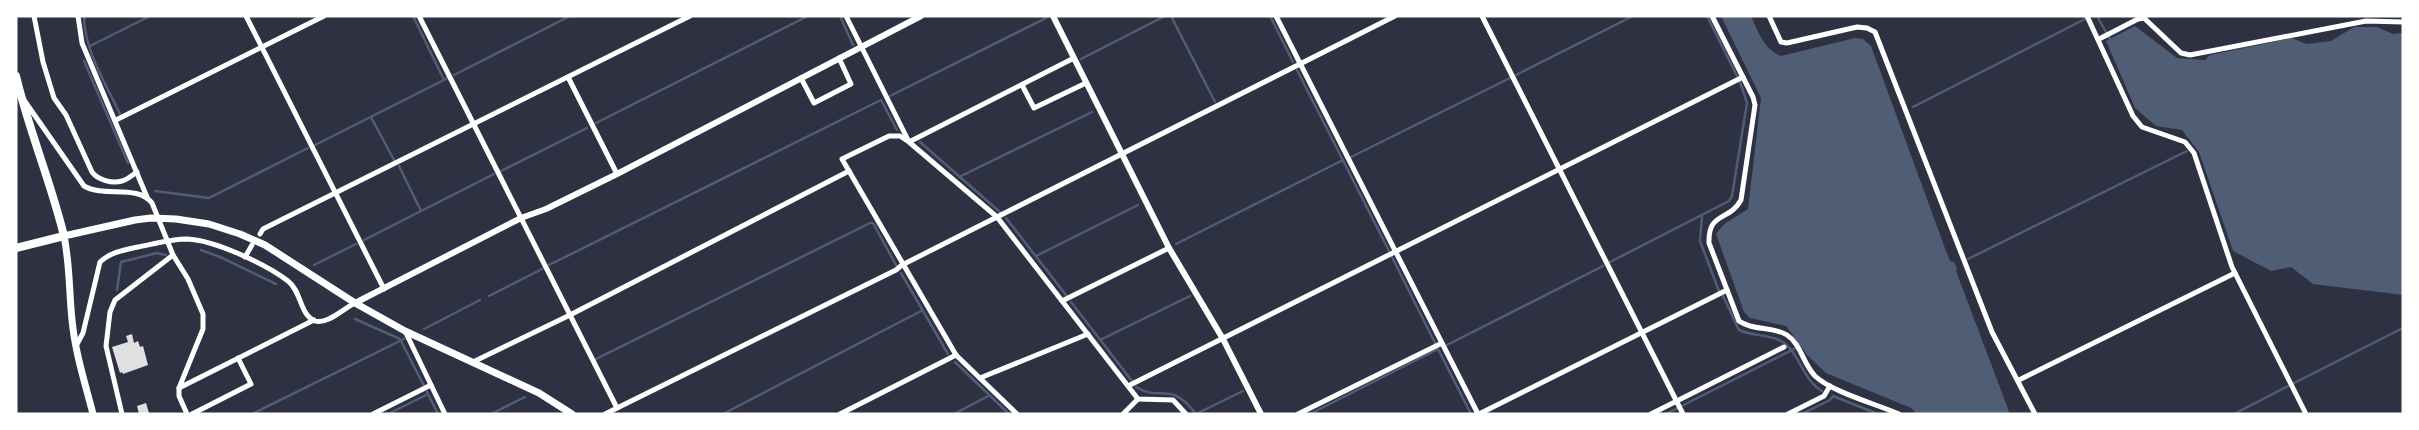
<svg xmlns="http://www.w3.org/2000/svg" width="2419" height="430" font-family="Arial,sans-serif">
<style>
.water{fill:#4f5d75}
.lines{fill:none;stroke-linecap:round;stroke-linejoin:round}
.stream{stroke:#4f5d75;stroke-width:2.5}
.building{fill:#e0e0e3}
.minor{stroke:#fff;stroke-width:5}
.tertiary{stroke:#fff;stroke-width:6}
.secondary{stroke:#fff;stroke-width:7}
.primary{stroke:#fff;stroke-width:8}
</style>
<rect width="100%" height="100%" fill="#2d3142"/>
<g class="water">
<path d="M1721,16H1751C1759,33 1763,48 1781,56L1855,38L1863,39L1871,46L1946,251L1950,261L1954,262L1957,268L1956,271L2010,414H1917L1911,408L1826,373L1808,356L1786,326L1750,318L1744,312L1716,234L1724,224L1748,209L1761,98Z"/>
<polygon points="2135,26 2177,58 2205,60 2210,55 2292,38 2306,44 2331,41 2354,27 2377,27 2393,34 2403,33 2403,295 2313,284 2291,267 2271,271 2233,251 2199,152 2182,130 2156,126 2135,108 2106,41"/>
</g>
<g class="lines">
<g class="stream">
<path d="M84,16C84,50 106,84 120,114"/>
<polyline points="413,16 444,80 447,78"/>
<polyline points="840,16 853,45"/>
<polyline points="1171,16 1215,102"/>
<polyline points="1270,16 1293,62"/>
<polyline points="1707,16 1737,76"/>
<polyline points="2097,16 2111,41"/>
<polyline points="90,46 150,16"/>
<polyline points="1081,59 1165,16"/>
<polyline points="84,61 128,163"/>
<polyline points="1297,70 1389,251"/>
<polyline points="454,75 570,16"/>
<polyline points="1516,75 1633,16"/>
<polyline points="890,96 1046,18"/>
<polyline points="1913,107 2085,19"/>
<polyline points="371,117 394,160"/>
<polyline points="596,123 808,16"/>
<polyline points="920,142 1000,212"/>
<polyline points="315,145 444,80"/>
<polyline points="1351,157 1510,78"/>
<polyline points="399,166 421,211"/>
<polyline points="501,171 587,128"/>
<polyline points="959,177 1092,112"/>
<polyline points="155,191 209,198 308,148"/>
<polyline points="1702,216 1700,241 1719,291"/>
<polyline points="1006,218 1066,295"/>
<polyline points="364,240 494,174"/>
<polyline points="1176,244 1343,160"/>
<polyline points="201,250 220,257 276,284"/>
<polyline points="1036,256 1138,205"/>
<polyline points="1392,257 1435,343"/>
<polyline points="1968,259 2187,151"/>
<polyline points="1610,262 1729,201 1732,196 1746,109 1747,103 1740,82"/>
<polyline points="314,265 356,244"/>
<polyline points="549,265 881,100 897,130"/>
<polyline points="901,273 948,354"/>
<polyline points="117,290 121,262 157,253 166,255"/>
<polyline points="489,296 542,269"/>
<path d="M1723,296L1739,330C1752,336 1769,334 1781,341C1800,352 1802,380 1822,391"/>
<polyline points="1071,302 1132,381"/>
<polyline points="355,319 400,339 424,386"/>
<polyline points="424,329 480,300"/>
<polyline points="1100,340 1190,296"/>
<polyline points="1447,345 1603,266"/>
<polyline points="1438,349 1471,414"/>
<polyline points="596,359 870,223 873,223 896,265"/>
<polyline points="955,362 1009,414"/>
<polyline points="2294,383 2403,328"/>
<path d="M1136,387C1162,403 1169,379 1196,414"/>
<polyline points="427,392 438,414"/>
<polyline points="252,414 404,339"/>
<polyline points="388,414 428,394"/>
<polyline points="491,414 525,397"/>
<polyline points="723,414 921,311"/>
<polyline points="954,414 990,395"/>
<polyline points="1196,414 1243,391"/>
<polyline points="1310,414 1438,349"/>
<polyline points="1666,414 1798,347"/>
<polyline points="1802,414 1830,400 1833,396 1878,414"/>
<polyline points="2234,414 2288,386"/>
</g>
</g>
<g class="building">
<polygon points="132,334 134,343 138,341 140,347 143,346 148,365 123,374 122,372 120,373 112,347 128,342 126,336"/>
<polygon points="146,403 149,413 139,414 137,406"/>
</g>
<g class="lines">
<g class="minor">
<path d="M34,16L43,62L54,98L66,115L92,172C98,180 112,184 122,181C127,180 132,175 137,172"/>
<polyline points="78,16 82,43 147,197"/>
<polyline points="246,16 384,289"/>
<polyline points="419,16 617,408"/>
<polyline points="846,16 909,142 997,217 1138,399 1173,400 1186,414"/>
<polyline points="1276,16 1478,414"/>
<polyline points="1482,16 1683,414"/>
<path d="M1712,16L1753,97L1755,105L1741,200C1729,222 1708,211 1709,243L1739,321C1753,331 1773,326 1787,335C1801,344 1803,364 1815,376C1832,392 1876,404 1899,414"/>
<polyline points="1769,16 1781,42 1787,43 1857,27 1867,28 1875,32 1992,332 2035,414"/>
<polyline points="2087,16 2133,116 2142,127 2185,142 2194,153 2232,267 2306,414"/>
<polyline points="2099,39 2138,19 2144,18 2181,53 2190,55 2366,21 2403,22"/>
<polyline points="568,77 617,174"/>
<polyline points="801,78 814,103 851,84 839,58"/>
<polyline points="1022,85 1034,108 1086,83"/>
<path d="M24,100L84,186C105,198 137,184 152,203L173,255L188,279L203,314V329L179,388V396L187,414"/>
<polyline points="116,120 324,16"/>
<polyline points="260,234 263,229 690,16"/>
<polyline points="245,257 252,245"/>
<polyline points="1062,301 1169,248"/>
<polyline points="405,331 445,414"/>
<path d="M76,346L83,333L100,262C111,252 124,250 138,247C153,244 172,239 187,239C214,240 266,264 288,281C302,292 299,314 315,321C327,325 343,309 355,303"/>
<polyline points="473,362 570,315 849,171"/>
<polyline points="980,378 1088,334"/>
<polyline points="2019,380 2235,273"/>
<polyline points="1128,386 1743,77"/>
<polyline points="179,388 314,320"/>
<polyline points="122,414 106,346 110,312 115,300 173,255"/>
<polyline points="192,414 251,384 238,358"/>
<polyline points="373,414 431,385"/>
<polyline points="605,414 896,270 902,265 1395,16"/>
<polyline points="840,414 956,355"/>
<polyline points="1017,414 956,355 842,159 889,136 900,136 909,142 1074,58"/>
<polyline points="1123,414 1138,399"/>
<polyline points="1298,414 1442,343"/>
<polyline points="1479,414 1727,290"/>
<polyline points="1651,414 1784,347"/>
<polyline points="1788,414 1824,396 1830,386"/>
</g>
<g class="tertiary">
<polyline points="1053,16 1169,248 1223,339 1261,414"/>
<polyline points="355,303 521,218 546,209 617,174 921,16"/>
</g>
<path class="secondary" d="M93,414C85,383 75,352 72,320C69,292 70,265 64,236L135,220L151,218L176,219L209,224L240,234L265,245L355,303L405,331L539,393L572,414"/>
<path class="primary" d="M16,76C29,131 51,182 64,236L16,248"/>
</g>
<rect width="2419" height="430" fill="none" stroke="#ffffff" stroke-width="35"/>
</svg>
